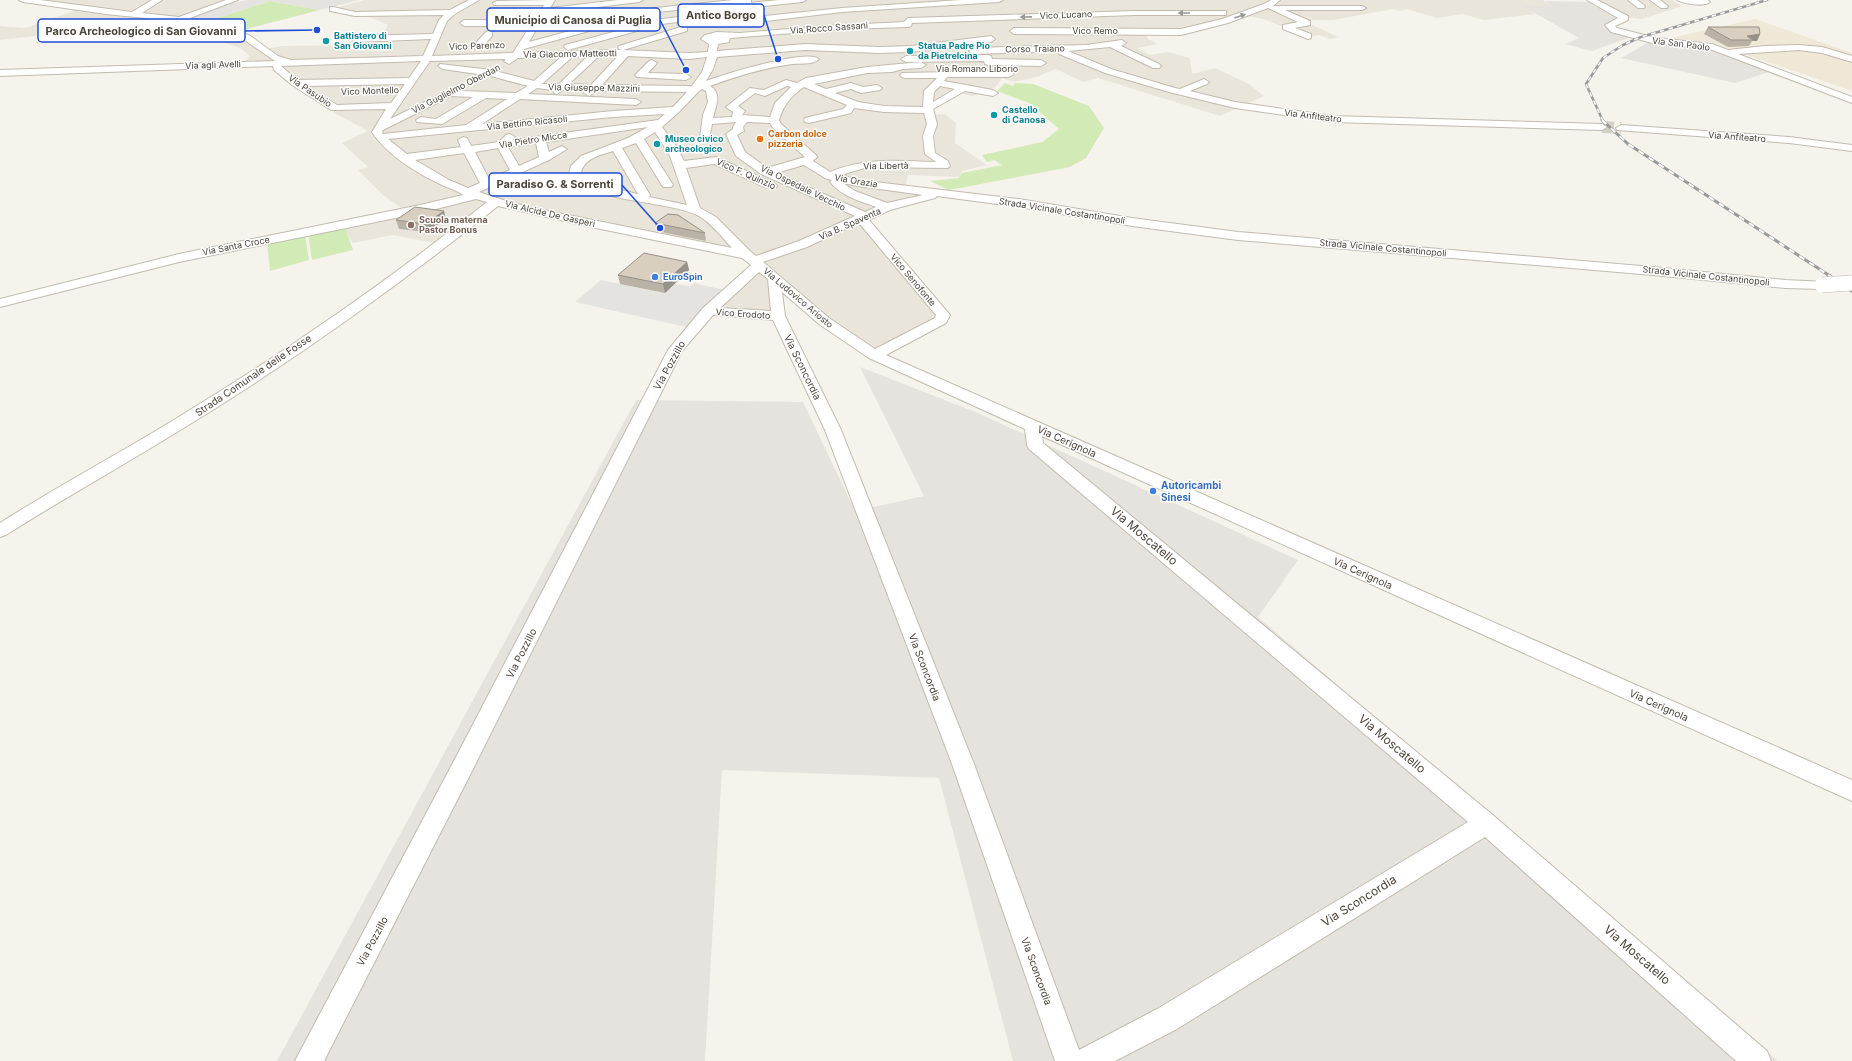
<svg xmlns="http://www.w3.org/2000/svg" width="1852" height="1061" font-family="Inter,sans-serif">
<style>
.residential{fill:#eae5da}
.industrial{fill:#e6e2dd}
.education{fill:#efe8d6}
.green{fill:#d2eab5}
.parking{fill:#e5e3e0}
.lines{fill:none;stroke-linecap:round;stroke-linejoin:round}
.minor-tunnel{stroke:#d4d0c8;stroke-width:12;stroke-dasharray:12 6;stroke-linecap:butt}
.minor-casing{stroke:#c2bbae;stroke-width:2}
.minor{fill:#fff;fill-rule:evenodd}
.rail-far2-casing{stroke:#9a9a9a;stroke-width:2.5}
.rail-far1-casing{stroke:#9a9a9a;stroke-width:3}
.rail-casing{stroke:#9a9a9a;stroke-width:3.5}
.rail-far2{stroke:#fff;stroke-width:1.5;stroke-dasharray:4.5;stroke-linecap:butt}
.rail-far1{stroke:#fff;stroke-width:2;stroke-dasharray:6;stroke-linecap:butt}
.rail{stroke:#fff;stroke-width:2.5;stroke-dasharray:8;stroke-linecap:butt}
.minor-bridge-casing{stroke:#c2bbae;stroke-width:16;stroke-linecap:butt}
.minor-bridge{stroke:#fff;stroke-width:15}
.wall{fill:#bab2a6}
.shaded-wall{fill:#979187}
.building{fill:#d8cfc1;stroke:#979187}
.oneway{fill:#9c9892}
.culture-dot{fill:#0f9aa8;stroke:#fff;stroke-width:1.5}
.food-dot{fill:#e8710a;stroke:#fff;stroke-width:1.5}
.education-dot{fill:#8d6e63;stroke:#fff;stroke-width:1.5}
.shop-dot{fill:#3f7fe0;stroke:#fff;stroke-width:1.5}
.labels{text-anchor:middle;stroke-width:3;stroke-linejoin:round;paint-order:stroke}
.far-street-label{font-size:9px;fill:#4b4439;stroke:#fff}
.far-culture-label{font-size:9px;font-weight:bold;fill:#0d838f;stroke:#fff;text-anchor:start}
.far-food-label{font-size:9px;font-weight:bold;fill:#c56008;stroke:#fff;text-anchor:start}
.far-education-label{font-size:9px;font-weight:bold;fill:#785e54;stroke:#fff;text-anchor:start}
.far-shop-label{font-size:9px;font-weight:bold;fill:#366cbe;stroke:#fff;text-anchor:start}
.street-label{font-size:10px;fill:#4b4439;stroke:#fff}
.shop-label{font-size:10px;font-weight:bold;fill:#366cbe;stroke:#fff;text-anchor:start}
.near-street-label{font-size:12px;fill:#4b4439;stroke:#fff}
.leader{fill:none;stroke:#1d4ed8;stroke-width:1.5}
.callout-dot{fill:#1d4ed8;stroke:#fff;stroke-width:1.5}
.callout{fill:#fff;stroke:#1d4ed8;stroke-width:1.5}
.callout-label{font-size:11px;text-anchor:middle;font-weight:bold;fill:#4b4439}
</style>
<rect width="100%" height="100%" fill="#f6f3ec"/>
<g class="residential">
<polygon points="25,0 237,0 182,18 170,18 146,28 70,32 0,40 0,26 25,28 79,9"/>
<polygon points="365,0 1543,0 1551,6 1529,10 1535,14 1484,20 1463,14 1437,18 1407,9 1400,11 1393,9 1333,20 1302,20 1338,37 1329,39 1319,35 1309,37 1263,19 1242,15 1181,32 1144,32 1148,39 1158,44 1137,48 1150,55 1168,52 1190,58 1192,74 1215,68 1249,84 1264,96 1220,116 1098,78 1083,82 1056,69 1036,77 1015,82 1002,78 996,87 973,96 959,93 936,107 930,115 945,114 956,123 955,143 987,165 962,171 960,177 908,175 905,187 946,193 899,202 862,219 944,318 873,355 777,284 780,317 707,311 759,266 741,254 494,203 441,244 392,235 353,243 342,225 406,211 384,196 358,170 368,167 342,143 368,131 338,115 297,86 272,63 243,64 250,56 240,48 222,42 248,37 265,49 282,46 347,45 358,35 384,33 388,25 363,14 332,9"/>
<polygon points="1595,0 1672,0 1682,6 1642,19 1630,18"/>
</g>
<g class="industrial">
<polygon points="1545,1 1589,2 1619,16 1603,27 1631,37 1592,51 1565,44 1579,38 1522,6 1551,6"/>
<polygon points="1649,42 1671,46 1707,47 1772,71 1735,83 1621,58"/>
<polygon points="860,367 978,413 1298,560 1258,617 1778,1061 1013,1061 939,778 722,770 705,1061 277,1061 636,400 803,402 855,511 924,496"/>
</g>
<polygon class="education" points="1755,19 1852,53 1852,91 1710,42 1669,42 1667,39"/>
<g class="green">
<polygon points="270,1 320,10 239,31 208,21"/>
<polygon points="1005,83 1013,86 1015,83 1033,84 1089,106 1104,128 1086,158 1070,167 949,190 930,181 959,178 962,173 1002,165 994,160 987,162 982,155 1042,142 1059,129 1029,103 997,91"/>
<polygon points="345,227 353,250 312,260 308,234"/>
<polygon points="305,235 309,260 270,271 267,243"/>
</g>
<g class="parking">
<polygon points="247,0 360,0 320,10 270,1 208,21 189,18 220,6"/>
<polygon points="601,280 665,293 674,284 690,286 694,283 724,290 686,327 575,302"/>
</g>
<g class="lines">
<polyline class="minor-tunnel" points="1602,127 1621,128"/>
<defs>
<g id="minor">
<path d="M19,0H40L132,12L152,0H162L142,13L179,17L226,0H238L190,18L249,35L278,56L291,60L423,56L431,39L356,42L352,39L356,36L433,34L439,20L444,15L355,16L330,11V7H333L355,12L450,10L469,0H479L455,14L447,21L432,56L513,53L530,26H464L460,23L464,20H534L544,5H494L493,3L497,1L555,0L550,8L618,0H643L639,2L547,13L541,22L591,16L595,18L591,20L537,28L529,42L577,29L575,27L579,24L634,16L638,19L634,22L590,28L589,31L524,49L522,53L621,50L618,48L619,46L684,26L687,27V31L623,50L689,53L708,52L709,44L701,39L705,35L717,32L740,33L824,26L904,22L908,18L1134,11H1226V15H1134L912,23L911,26L908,27L845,29L730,38L729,42L718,44L717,51L805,44L879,47L911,46L991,36L995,39L991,42L911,52L879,53L805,50L717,57L713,69L706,81C722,75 808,48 819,59C813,65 799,63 792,64C764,68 737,76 710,86C723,93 715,108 713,118L732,117L733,112L726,107L750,88L764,90L786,80L797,83L806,78L867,67L921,62L926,65L921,68L903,69L892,72L867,73L814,84L826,89L851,83L863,87L877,85L882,88L880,90L861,93L851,89L835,93L858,102L884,106L923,107L924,91L937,78H905L902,77L900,75L902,73L1009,71L1014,74L1009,77H947L944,81L993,90L998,93L993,96L965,91L933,109L937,124L933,136L935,153L948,161L950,166L948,168L868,167L841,175L858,180L1019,199L1132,218L1238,232L1653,267L1785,280L1827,282L1829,285L1827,288L1822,289L1785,288L1653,275L1238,240L1132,226L1019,207L937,196L935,198L890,210L869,220L950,315L946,323L886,355L1852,780V801L1042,436L1043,443L1494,816L1767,1051L1771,1061H1736L1485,837L1177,1029L1115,1061H1055L952,764L825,430L773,320L713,315L682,351L472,771L324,1061H295L456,757L668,350L703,308L751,265L742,258L591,227L498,206C398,286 292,362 182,429C124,465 64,498 6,535L0,537V523C56,487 115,456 172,421C281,355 387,282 487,202L476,199L420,213L179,262L0,307V299L179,254L420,205L463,195C457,190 448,188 440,184C415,172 387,155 372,132L386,109L331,110L292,85L274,70L273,66L0,76V70L275,61L243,39L195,23L106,14L23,2ZM588,56L559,84H542L572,57ZM599,56H618L591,85L569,84ZM628,56L689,59L707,57L702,72L692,86L602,85ZM561,57L534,81L491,70L440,64L438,66L443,69L491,76L528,86L516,93L462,91L461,87L458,86L390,119L430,61L506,59L504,61L509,64L518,58ZM421,61L409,78L297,80L281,66ZM405,84L391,103L337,105L306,86ZM787,86L791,87L775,103L770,117L742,115L745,111L738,106L755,93L765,96ZM940,86L955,89L933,102L934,92ZM804,87L847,105L843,109L805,118L804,120L805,122L809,123L851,113L854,108L884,112L924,113L927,124L923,136L925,154L936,162C897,161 867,157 830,172L813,161L817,157L816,155L781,124L779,120C784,104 791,96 804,87ZM537,88L553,90L554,93L557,94L563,90H586L584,93L589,96L597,91L687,92L673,107L613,111L482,124L520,99L636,105L641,102L636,99L528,94ZM702,89L706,91L708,102L703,115L700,138L701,140H709L712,124L736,122L733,127V129L726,134L736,156L761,174L855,216L799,241L756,256L751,252L716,217L700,208L686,168L714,164L767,188H775L777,186L775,184L716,157L684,161L676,146L662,127L680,111L699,91ZM451,96L473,97L436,119L421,117L416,120L417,122L442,124L486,98L507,99L466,125L383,134L382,132L383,130ZM665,114L658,120L513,140L515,137L510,134L506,135L499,142L471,146L467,138L463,137L458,140L461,147L407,154L388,139L613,117ZM747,122L770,123L773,128L805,157L767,168L745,152L737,135L744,131L743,127ZM648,127L628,138L581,156L571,166L569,174C590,203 668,200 699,216C712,224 722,237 732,248L548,211L509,202L479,192L549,160L567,149L562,146L549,152L546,142ZM655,132L670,156L687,205L649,197L650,195L622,148L636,143L663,187H671L673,185L644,139ZM536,143L539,157L519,166L508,147ZM498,148L510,170L489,179L475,152ZM613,151L638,194H637L602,185L581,173C584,158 601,155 613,151ZM464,153L480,183L468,188L449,180L415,160ZM804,165L825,178L832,180L830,182C841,196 860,201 876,207L865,212L776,173ZM843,183L858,186L923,195L887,203L855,191ZM859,223L936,315L935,318L875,349L829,318L763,262L807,247ZM759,272L768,279L771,311L720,308ZM782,292L819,324L869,358L1025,429L1027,445L1029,449L1468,822L1157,1009L1079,1050L974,764L841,430L785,316Z"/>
<polygon points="733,0 751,0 751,3 749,3 779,0 806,0 802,2 736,9 732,7 738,4 695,8 691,6 695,4"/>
<polygon points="961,0 1003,0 999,2 842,12 715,27 711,24 715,21 842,8"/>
<polygon points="1271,0 1280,0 1273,6 1362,6 1366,8 1362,10 1285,10 1310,21 1310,25 1295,28 1311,34 1311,38 1308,39 1283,29 1283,25 1298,22 1268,8 1228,23 1181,35 1014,34 1010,31 1014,28 1181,29 1222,19 1264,4"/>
<polygon points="1587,0 1597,0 1628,16 1628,20 1615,26 1617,28 1656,38 1712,44 1728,50 1765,46 1799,45 1822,47 1852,56 1852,62 1822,53 1799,50 1738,54 1852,97 1852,103 1710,49 1656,44 1611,32 1605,25 1618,18"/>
<polygon points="1628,0 1637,0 1645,6 1644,8 1638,8"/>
<polygon points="1650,0 1660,0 1668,6 1667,8 1661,8"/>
<path d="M1677,0H1708L1710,2C1704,7 1683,4 1677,0Z"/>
<polygon points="682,5 686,7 685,9 640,14 636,12 640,10"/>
<polygon points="705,14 709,16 708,18 662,24 568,50 564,47 565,45 662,19"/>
<polygon points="489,31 492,32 492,36 481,48 475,48 474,46 475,44 486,32"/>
<polygon points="1122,40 1126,43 1121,46 1159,64 1161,66 1159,68 1153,68 1110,47 1068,51 1111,69 1175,88 1180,89 1204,79 1209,82 1207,84 1190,91 1235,102 1333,116 1602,124 1607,127 1602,130 1333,122 1235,108 1169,92 1105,73 1059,54 1058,51 973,54 969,51 973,48 1086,45"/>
<polygon points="988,55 991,56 992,59 1041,60 1046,63 1041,66 988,65 985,64 984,61 906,62 901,59 906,56"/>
<polygon points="652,60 657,63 648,73 686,74 691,77 686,80 637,77 635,75 649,61"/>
<polygon points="1621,125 1789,137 1852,145 1852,151 1789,143 1617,130 1616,128"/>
</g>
</defs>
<use href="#minor" class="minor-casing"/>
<use href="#minor" class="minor"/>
<defs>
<polyline id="rail-far2" points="1603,121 1586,84 1603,58 1623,45 1641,37 1767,0"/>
<polyline id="rail-far1" points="1602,120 1628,144 1830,276"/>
<polyline id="rail" points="1828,275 1852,291"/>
</defs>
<use href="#rail-far2" class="rail-far2-casing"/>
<use href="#rail-far1" class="rail-far1-casing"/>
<use href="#rail" class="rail-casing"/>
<use href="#rail-far2" class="rail-far2"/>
<use href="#rail-far1" class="rail-far1"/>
<use href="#rail" class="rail"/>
<defs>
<polyline id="minor-bridge" points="1822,285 1852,283"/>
</defs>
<use href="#minor-bridge" class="minor-bridge-casing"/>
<use href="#minor-bridge" class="minor-bridge"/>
</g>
<g class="wall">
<polygon points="1708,27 1760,34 1757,41 1752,41 1749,46 1728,47 1704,34"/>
<polygon points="446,219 428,232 399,229 396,220"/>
<polygon points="655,223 705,233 706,241 656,231"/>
<polygon points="687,262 689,270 665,293 620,284 618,275"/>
</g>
<g class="shaded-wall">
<polygon points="1760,34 1757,41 1752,41 1753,40 1747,36"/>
<polygon points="444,211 446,219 428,232 425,224"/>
<polygon points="687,262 689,270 665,293 663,284"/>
</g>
<g class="building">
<polygon points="1708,27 1759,27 1760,34 1747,36 1753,40 1731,40"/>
<polygon points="415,207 444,211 425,224 396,220"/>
<polygon points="668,214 678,215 705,233 655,223"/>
<polygon points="644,253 687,262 663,284 618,275"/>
</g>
<defs><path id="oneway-solid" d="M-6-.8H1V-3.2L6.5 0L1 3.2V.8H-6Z"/></defs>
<g class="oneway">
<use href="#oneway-solid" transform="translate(1184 13) rotate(-180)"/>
<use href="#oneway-solid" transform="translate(1240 16) rotate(-19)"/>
<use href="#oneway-solid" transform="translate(1026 17) rotate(179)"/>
</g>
<g class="culture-dot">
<circle cx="326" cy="41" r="4"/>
<circle cx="910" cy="51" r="4"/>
<circle cx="994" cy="115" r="4"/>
<circle cx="657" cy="144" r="4"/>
</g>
<circle class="food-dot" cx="760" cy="139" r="4"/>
<circle class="education-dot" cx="411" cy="225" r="4"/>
<g class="shop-dot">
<circle cx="655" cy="277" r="4"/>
<circle cx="1153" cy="491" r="4"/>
</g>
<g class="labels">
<g class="far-street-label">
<text transform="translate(1066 15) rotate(-2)" y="3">Vico Lucano</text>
<text transform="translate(829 28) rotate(-4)" y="3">Via Rocco Sassani</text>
<text x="1095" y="34">Vico Remo</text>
<text transform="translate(1681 44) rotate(7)" y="3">Via San Paolo</text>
<text transform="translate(477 46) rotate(-2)" y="3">Vico Parenzo</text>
<text transform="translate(1035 49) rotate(-1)" y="3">Corso Traiano</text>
<text transform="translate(570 54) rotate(-1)" y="3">Via Giacomo Matteotti</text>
<text transform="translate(213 65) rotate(-2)" y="3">Via agli Avelli</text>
<text x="977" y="72">Via Romano Liborio</text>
<text transform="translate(594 88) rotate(1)" y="3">Via Giuseppe Mazzini</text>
<text transform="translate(456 89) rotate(-27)" y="3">Via Guglielmo Oberdan</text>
<text transform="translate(310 91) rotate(34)" y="3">Via Pasubio</text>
<text transform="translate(370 91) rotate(-2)" y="3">Vico Montello</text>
<text transform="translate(1313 116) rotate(7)" y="3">Via Anfiteatro</text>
<text transform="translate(527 123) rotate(-6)" y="3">Via Bettino Ricasoli</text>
<text transform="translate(1737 137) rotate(4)" y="3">Via Anfiteatro</text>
<text transform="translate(533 140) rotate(-9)" y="3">Via Pietro Micca</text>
<text transform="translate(886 166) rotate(-1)" y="3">Via Libertà</text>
<text transform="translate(746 174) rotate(24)" y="3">Vico F. Quinzio</text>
<text transform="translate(856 181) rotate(10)" y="3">Via Orazia</text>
<text transform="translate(803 188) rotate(26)" y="3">Via Ospedale Vecchio</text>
<text transform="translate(1062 211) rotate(9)" y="3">Strada Vicinale Costantinopoli</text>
<text transform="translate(550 214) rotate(13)" y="3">Via Alcide De Gasperi</text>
<text transform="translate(850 224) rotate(-24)" y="3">Via B. Spaventa</text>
<text transform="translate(236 246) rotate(-11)" y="3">Via Santa Croce</text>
<text transform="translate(1383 248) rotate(5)" y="3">Strada Vicinale Costantinopoli</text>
<text transform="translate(1706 276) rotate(6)" y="3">Strada Vicinale Costantinopoli</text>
<text transform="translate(913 280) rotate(50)" y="3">Vico Senofonte</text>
<text transform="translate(798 298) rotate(40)" y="3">Via Ludovico Ariosto</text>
<text transform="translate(743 314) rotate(4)" y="3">Vico Erodoto</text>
</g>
<g class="far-culture-label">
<text x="334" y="39">Battistero di<tspan x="334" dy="10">San Giovanni</tspan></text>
<text x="918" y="49">Statua Padre Pio<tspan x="918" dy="10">da Pietrelcina</tspan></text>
<text x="1002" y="113">Castello<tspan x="1002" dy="10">di Canosa</tspan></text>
<text x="665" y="142">Museo civico<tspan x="665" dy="10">archeologico</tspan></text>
</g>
<g class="far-food-label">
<text x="768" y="137">Carbon dolce<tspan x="768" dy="10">pizzeria</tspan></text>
</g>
<g class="far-education-label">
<text x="419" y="223">Scuola materna<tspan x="419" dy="10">Pastor Bonus</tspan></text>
</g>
<g class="far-shop-label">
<text x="663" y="280">EuroSpin</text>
</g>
<g class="street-label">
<text transform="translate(669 365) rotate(-61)" y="4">Via Pozzillo</text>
<text transform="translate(803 367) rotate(64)" y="4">Via Sconcordia</text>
<text transform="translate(253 375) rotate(-34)" y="4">Strada Comunale delle Fosse</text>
<text transform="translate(1067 441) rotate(24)" y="4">Via Cerignola</text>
<text transform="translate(1363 573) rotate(24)" y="4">Via Cerignola</text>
<text transform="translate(521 653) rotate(-63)" y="4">Via Pozzillo</text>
<text transform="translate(925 667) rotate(69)" y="4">Via Sconcordia</text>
<text transform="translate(1659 705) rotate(24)" y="4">Via Cerignola</text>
<text transform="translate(372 941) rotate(-62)" y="4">Via Pozzillo</text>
<text transform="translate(1037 971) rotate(70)" y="4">Via Sconcordia</text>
</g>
<g class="shop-label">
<text x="1161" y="489">Autoricambi<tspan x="1161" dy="12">Sinesi</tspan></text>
</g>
<g class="near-street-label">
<text transform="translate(1144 536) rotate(40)" y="4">Via Moscatello</text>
<text transform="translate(1392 744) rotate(40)" y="4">Via Moscatello</text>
<text transform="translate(1359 901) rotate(-32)" y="4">Via Sconcordia</text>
<text transform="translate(1637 955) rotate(41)" y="4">Via Moscatello</text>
</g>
</g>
<path class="leader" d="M778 59L764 15M686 70L660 20M317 30L245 31M660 228L622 185"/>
<g class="callout-dot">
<circle cx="778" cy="59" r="4"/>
<circle cx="686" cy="70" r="4"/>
<circle cx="317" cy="30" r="4"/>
<circle cx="660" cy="228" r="4"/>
</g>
<g class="callout">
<rect x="678" y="4" width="86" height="23" rx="4"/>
<rect x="487" y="8" width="173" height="23" rx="4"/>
<rect x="38" y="19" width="207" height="23" rx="4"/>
<rect x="489" y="173" width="133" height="23" rx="4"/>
</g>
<g class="callout-label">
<text x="721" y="19">Antico Borgo</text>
<text x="573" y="24">Municipio di Canosa di Puglia</text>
<text x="141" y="35">Parco Archeologico di San Giovanni</text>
<text x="555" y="188">Paradiso G. &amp; Sorrenti</text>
</g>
</svg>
